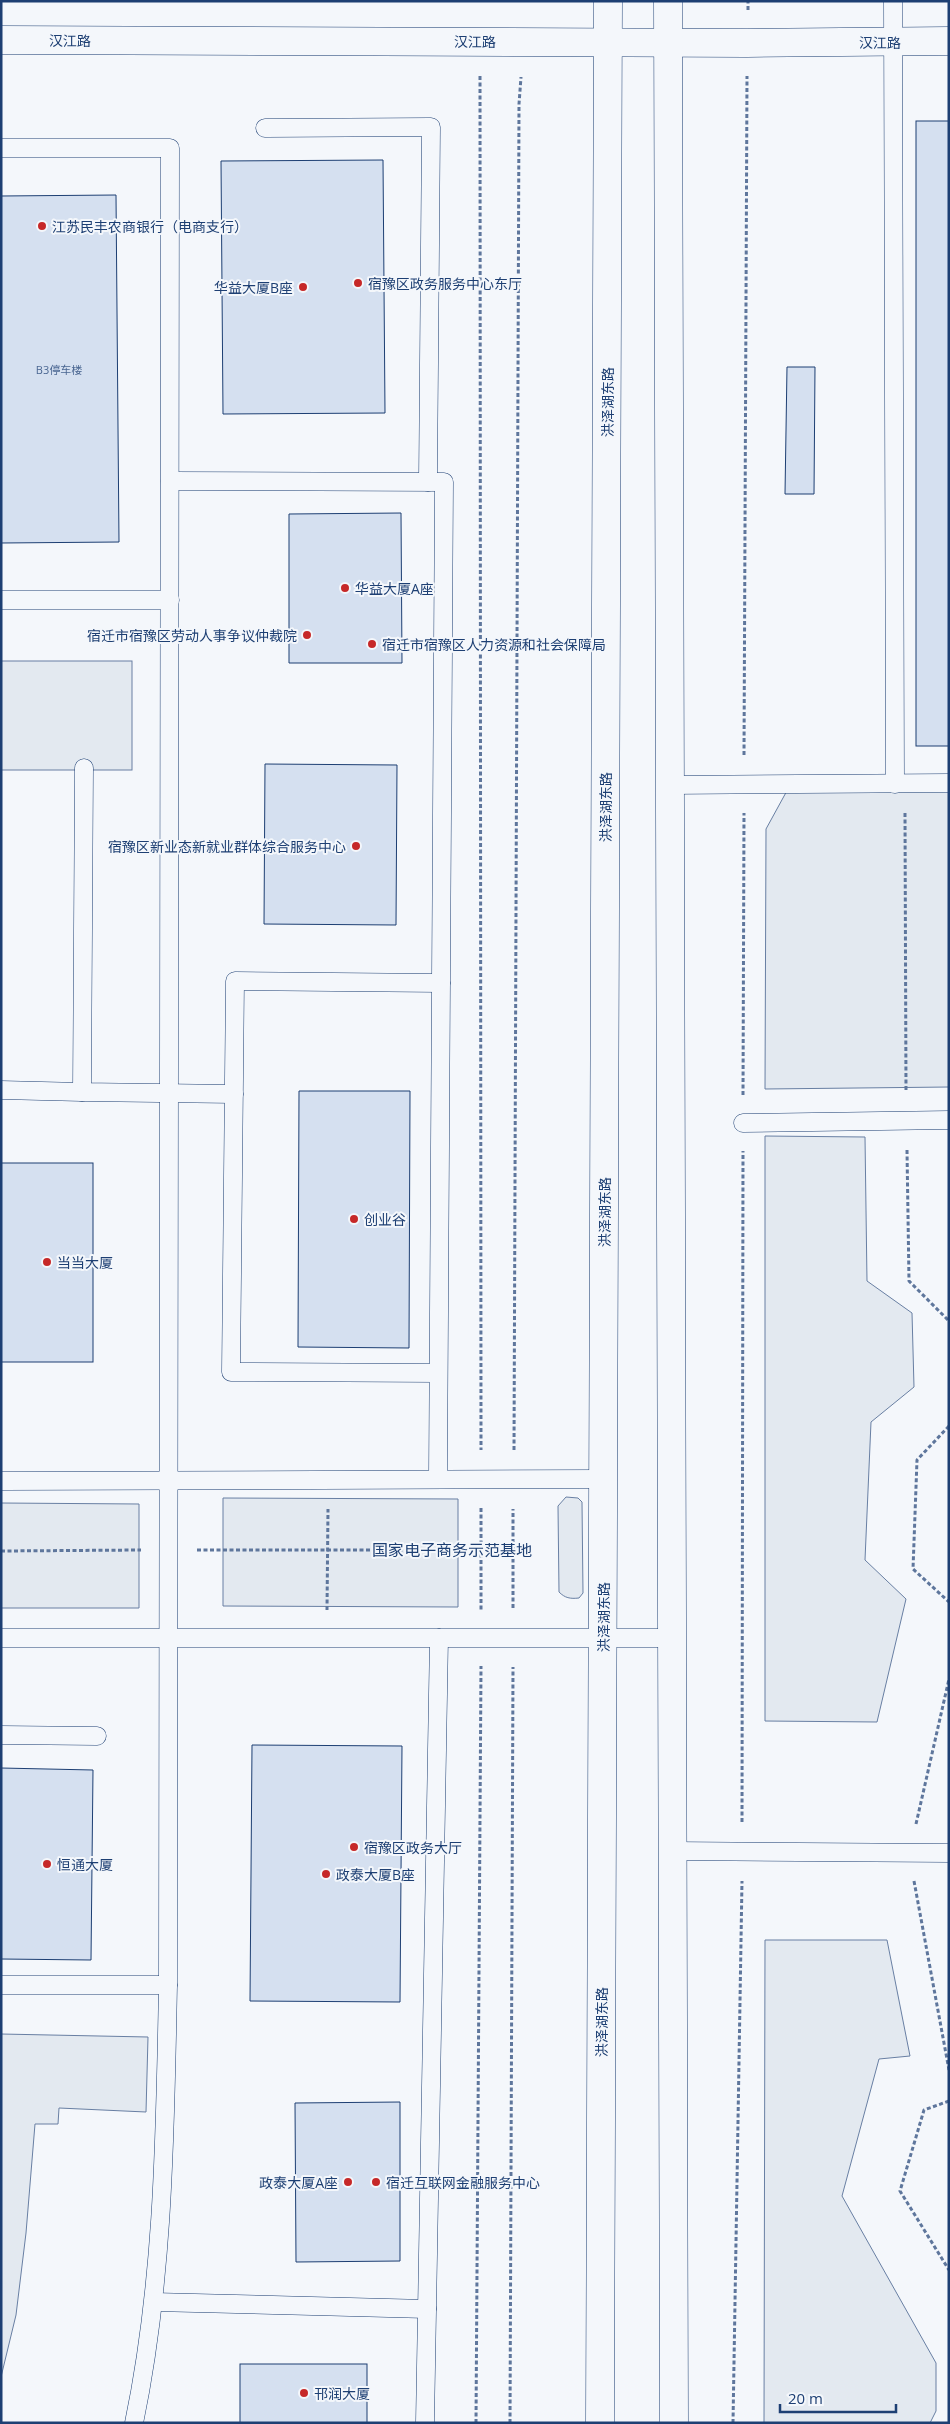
<svg xmlns="http://www.w3.org/2000/svg" width="950" height="2424" font-family="'Open Sans','Noto Sans SC',sans-serif">
  <style>
    .green { fill: #e3e9f0; stroke: #687fa3 }
    .building { fill: #d5e0f0; stroke: #1d3f73 }
    .lines { fill: none; stroke-linecap: round; stroke-linejoin: round }
    .service-casing { stroke: #1d3f73; stroke-width: 19 }
    .tertiary-casing { stroke: #1d3f73; stroke-width: 29 }
    .primary-casing { stroke: #1d3f73; stroke-width: 29 }
    .path { stroke: #5e769c; stroke-width: 3; stroke-dasharray: 4 2.5; stroke-linecap: butt }
    .service { stroke: #f4f7fb; stroke-width: 18 }
    .tertiary { stroke: #f4f7fb; stroke-width: 28 }
    .primary { stroke: #f4f7fb; stroke-width: 28 }
    .poi-dot { fill: #c62828; stroke: #f4f7fb; stroke-width: 2 }
    .labels { text-anchor: middle; dominant-baseline: central; stroke-width: 4; stroke-linejoin: round; paint-order: stroke }
    .number-label { font-size: 11px; fill: #4b6792 }
    .street-label { font-size: 14px; fill: #1d3f73; stroke: #f4f7fb }
    .poi-label { font-size: 14px; fill: #1d3f73; stroke: #f4f7fb; text-anchor: start }
    .quarter-label { font-size: 16px; fill: #1d3f73; stroke: #f4f7fb }
  </style>
  <rect width="100%" height="100%" fill="#f4f7fb"/>
  <g class="green">
    <rect x="1" y="661" width="131" height="109"/>
    <polygon points="789,787 949,787 949,1087 765,1089 766,829"/>
    <polygon points="765,1136 865,1137 867,1281 912,1313 914,1387 871,1422 865,1560 906,1599 877,1722 765,1721"/>
    <path d="M566,1497L578,1498L582,1502L583,1593L579,1598C570,1599 565,1598 559,1592L558,1506Z"/>
    <polygon points="223,1498 458,1499 458,1607 223,1606"/>
    <polygon points="1,1503 139,1504 139,1608 1,1608"/>
    <polygon points="765,1940 887,1940 910,2056 879,2059 842,2196 936,2363 936,2411 930,2423 764,2423"/>
    <polygon points="1,2034 148,2037 146,2112 59,2108 58,2124 35,2124 26,2233 16,2315 1,2377"/>
  </g>
  <g class="building">
    <rect x="916" y="121" width="33" height="625"/>
    <polygon points="383,160 385,413 223,414 221,161"/>
    <polygon points="116,195 119,542 1,543 1,196"/>
    <polygon points="787,367 815,367 814,494 785,494"/>
    <polygon points="401,513 402,663 289,663 289,514"/>
    <polygon points="265,764 397,765 396,925 264,924"/>
    <polygon points="299,1091 410,1091 409,1348 298,1347"/>
    <rect x="1" y="1163" width="92" height="199"/>
    <polygon points="252,1745 402,1746 400,2002 250,2001"/>
    <polygon points="1,1768 93,1770 91,1960 1,1959"/>
    <polygon points="400,2102 400,2261 296,2262 295,2103"/>
    <rect x="240" y="2364" width="127" height="59"/>
  </g>
  <g class="lines">
    <defs>
      <g id="service">
        <polyline points="893,1 895,784"/>
        <polyline points="265,128 431,127 428,482"/>
        <path d="M1,148H170L168,1985C165,2131 164,2279 134,2423"/>
        <polyline points="170,481 444,482 438,1479"/>
        <polyline points="1,600 170,600"/>
        <polyline points="84,768 82,1092 234,1094"/>
        <polyline points="668,785 949,783"/>
        <polyline points="1,1090 82,1092"/>
        <polyline points="743,1123 949,1120"/>
        <polyline points="438,1373 231,1372 235,981 441,983"/>
        <polyline points="1,1481 603,1479"/>
        <polyline points="1,1638 671,1638"/>
        <polyline points="1,1735 97,1736"/>
        <polyline points="672,1851 949,1853"/>
        <polyline points="1,1985 168,1985"/>
        <polyline points="154,2302 427,2309"/>
        <polyline points="425,2423 439,1638"/>
      </g>
      <polyline id="tertiary" points="1,40 747,43 949,41"/>
      <g id="primary">
        <polyline points="668,1 674,2423"/>
        <polyline points="600,2423 608,1"/>
      </g>
    </defs>
    <use href="#service" class="service-casing"/>
    <use href="#tertiary" class="tertiary-casing"/>
    <use href="#primary" class="primary-casing"/>
    <g class="path">
      <polyline points="748,10 748,1"/>
      <polyline points="480,76 481,1450"/>
      <polyline points="744,755 747,76"/>
      <polyline points="905,813 906,1092"/>
      <polyline points="743,1095 744,813"/>
      <polyline points="907,1150 909,1281 949,1321"/>
      <polyline points="949,1426 917,1460 913,1569 949,1602"/>
      <polyline points="514,1450 519,104 521,77"/>
      <polyline points="481,1508 481,1610"/>
      <polyline points="197,1550 425,1550"/>
      <polyline points="1,1551 141,1550"/>
      <polyline points="513,1608 513,1509"/>
      <polyline points="327,1610 328,1509"/>
      <polyline points="742,1822 743,1151"/>
      <polyline points="916,1824 949,1679"/>
      <polyline points="914,1881 949,2070"/>
      <polyline points="949,2101 924,2110 900,2191 949,2270"/>
      <polyline points="476,2423 481,1666"/>
      <polyline points="510,2423 513,1667"/>
      <polyline points="733,2423 742,1881"/>
    </g>
    <use href="#service" class="service"/>
    <use href="#tertiary" class="tertiary"/>
    <use href="#primary" class="primary"/>
  </g>
  <g class="poi-dot">
    <circle cx="42" cy="226" r="5"/>
    <circle cx="358" cy="283" r="5"/>
    <circle cx="303" cy="287" r="5"/>
    <circle cx="345" cy="588" r="5"/>
    <circle cx="307" cy="635" r="5"/>
    <circle cx="372" cy="644" r="5"/>
    <circle cx="356" cy="846" r="5"/>
    <circle cx="354" cy="1219" r="5"/>
    <circle cx="47" cy="1262" r="5"/>
    <circle cx="354" cy="1847" r="5"/>
    <circle cx="47" cy="1864" r="5"/>
    <circle cx="326" cy="1874" r="5"/>
    <circle cx="348" cy="2182" r="5"/>
    <circle cx="376" cy="2182" r="5"/>
    <circle cx="304" cy="2393" r="5"/>
  </g>
  <g class="labels">
    <g class="number-label">
      <text x="59" y="369">B3停车楼</text>
    </g>
    <g class="street-label">
      <text x="70" y="40">汉江路</text>
      <text x="475" y="41">汉江路</text>
      <text x="880" y="42">汉江路</text>
      <text transform="translate(607 402) rotate(-90)">洪泽湖东路</text>
      <text transform="translate(605 807) rotate(-90)">洪泽湖东路</text>
      <text transform="translate(604 1212) rotate(-90)">洪泽湖东路</text>
      <text transform="translate(603 1617) rotate(-90)">洪泽湖东路</text>
      <text transform="translate(601 2022) rotate(-90)">洪泽湖东路</text>
    </g>
    <g class="poi-label">
      <text x="52" y="226">江苏民丰农商银行（电商支行）</text>
      <text x="368" y="283">宿豫区政务服务中心东厅</text>
      <text x="293" y="287" text-anchor="end">华益大厦B座</text>
      <text x="355" y="588">华益大厦A座</text>
      <text x="297" y="635" text-anchor="end">宿迁市宿豫区劳动人事争议仲裁院</text>
      <text x="382" y="644">宿迁市宿豫区人力资源和社会保障局</text>
      <text x="346" y="846" text-anchor="end">宿豫区新业态新就业群体综合服务中心</text>
      <text x="364" y="1219">创业谷</text>
      <text x="57" y="1262">当当大厦</text>
      <text x="364" y="1847">宿豫区政务大厅</text>
      <text x="57" y="1864">恒通大厦</text>
      <text x="336" y="1874">政泰大厦B座</text>
      <text x="338" y="2182" text-anchor="end">政泰大厦A座</text>
      <text x="386" y="2182">宿迁互联网金融服务中心</text>
      <text x="314" y="2393">邗润大厦</text>
    </g>
    <g class="quarter-label">
      <text x="452" y="1550">国家电子商务示范基地</text>
    </g>
  </g>
  <rect width="950" height="2424" fill="none" stroke="#1d3f73" stroke-width="5"/>
  <path d="M780 2404v8h116v-8" fill="none" stroke="#1d3f73" stroke-width="2.5"/>
  <text x="788" y="2404" font-size="15" fill="#1d3f73" stroke="#f4f7fb" stroke-width="4" paint-order="stroke">20 m</text>
</svg>
